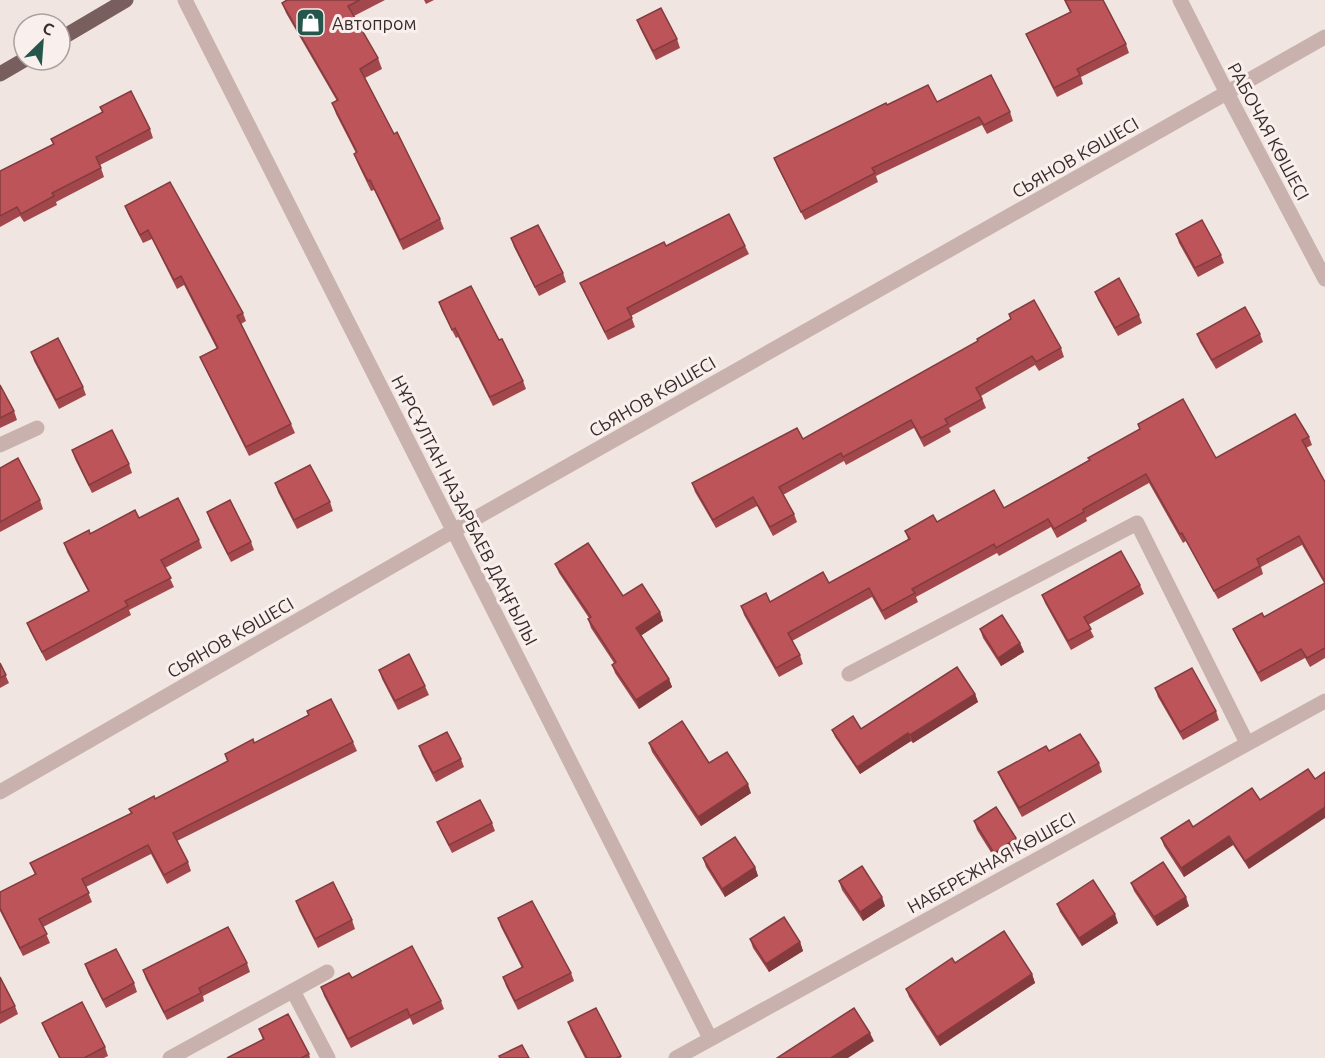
<svg xmlns="http://www.w3.org/2000/svg" width="1325" height="1058" font-family="Ubuntu,sans-serif">
  <style>
    .lines { fill: none; stroke-linecap: round; stroke-linejoin: round }
    .minor { stroke: #c9b2ad; stroke-width: 15 }
    .major { stroke: #785f5e; stroke-width: 15 }
    .wall { fill: #a2484d }
    .shaded-wall { fill: #843b3e }
    .building { fill: #bc5459; stroke: #843b3e; stroke-width: 1.5 }
    .labels { text-anchor: middle; dominant-baseline: central; stroke-width: 6; stroke-linejoin: round; paint-order: stroke }
    .poi-label { font-size: 18px; fill: #382b2b; stroke: #f9f0ed; text-anchor: start }
    .street-label { font-size: 18px; fill: #382b2b; stroke: #f9f0ed }
  </style>
  <rect width="100%" height="100%" fill="#f1e5e1"/>
  <g class="lines">
    <g class="minor">
      <polyline points="185,0 710,1038"/>
      <polyline points="1180,0 1227,93 1325,279"/>
      <polyline points="0,445 37,428"/>
      <polyline points="849,674 1137,523 1247,743"/>
      <polyline points="0,792 453,531 1325,37"/>
      <polyline points="293,991 328,1058"/>
      <polyline points="170,1058 327,972"/>
      <polyline points="676,1058 1325,701"/>
    </g>
    <g class="major">
      <polyline points="60,39 126,0"/>
      <polyline points="0,74 24,60"/>
    </g>
  </g>
  <g class="wall">
    <polygon points="287,0 385,0 354,16 378,58 382,69 365,78 394,134 440,219 444,229 403,250 374,190 371,191 358,164 354,154 356,153 336,114 332,103 337,101 286,13 282,3"/>
    <polygon points="424,0 434,0 426,4"/>
    <polygon points="1064,0 1103,0 1126,44 1129,53 1081,77 1083,84 1057,97 1030,43 1026,34 1070,12"/>
    <polygon points="637,20 677,39 680,48 656,60 640,28"/>
    <polygon points="937,102 1010,112 1013,121 987,134 982,125 876,176 878,182 805,220 777,166 774,158 887,105"/>
    <polygon points="100,107 150,129 153,138 100,165 104,177 56,202 57,205 24,222 20,216 0,227 0,171 53,144 51,139 102,112"/>
    <polygon points="125,206 243,313 246,321 241,324 291,424 295,433 249,456 204,366 200,357 217,349 184,285 177,289 152,239 143,243 128,214"/>
    <polygon points="1176,234 1221,255 1224,263 1198,277 1179,243"/>
    <polygon points="511,238 563,273 566,282 539,296 514,247"/>
    <polygon points="666,246 745,246 749,254 631,316 635,327 608,340 584,292 580,283"/>
    <polygon points="1095,292 1139,315 1142,323 1118,336 1098,300"/>
    <polygon points="439,302 499,340 523,381 526,389 493,406 458,337 456,338 442,311"/>
    <polygon points="1009,314 1061,348 1064,357 1039,371 1035,365 981,396 986,408 949,428 951,432 924,447 914,428 846,465 844,461 783,495 794,514 797,522 773,536 757,506 716,528 695,492 692,483 803,439 978,342 977,339 1011,320"/>
    <polygon points="1197,334 1260,334 1263,342 1216,369 1200,342"/>
    <polygon points="31,352 83,387 86,395 59,409 34,361"/>
    <polygon points="0,385 14,411 17,420 0,428"/>
    <polygon points="1138,424 1216,458 1309,437 1312,445 1306,448 1325,482 1325,658 1310,667 1305,658 1261,682 1237,638 1233,629 1264,617 1324,583 1302,545 1261,567 1263,574 1218,599 1186,541 1183,543 1149,483 1086,518 1087,521 1057,538 1051,527 999,556 997,553 916,597 918,602 885,620 872,597 792,641 800,655 803,664 779,677 744,615 741,606 770,602 829,583 908,539 905,531 937,522 1004,508 1089,460 1140,429"/>
    <polygon points="72,450 129,464 132,473 92,493 75,459"/>
    <polygon points="0,468 40,500 43,509 0,532"/>
    <polygon points="275,483 330,502 333,511 297,529 278,492"/>
    <polygon points="207,512 251,542 254,550 231,562 210,521"/>
    <polygon points="139,518 199,540 202,548 165,568 174,587 129,610 131,615 46,661 30,631 27,623 88,591 67,552 64,543"/>
    <polygon points="555,564 623,596 660,612 663,621 640,636 669,679 672,687 639,709 615,673 612,665 614,663 591,628 588,619 589,618 559,573"/>
    <polygon points="1140,585 1144,594 1088,625 1094,637 1071,650 1045,603 1042,595"/>
    <polygon points="980,629 1020,643 1024,652 1001,666 983,638"/>
    <polygon points="0,663 9,683 0,688"/>
    <polygon points="379,670 425,686 429,695 398,710 382,679"/>
    <polygon points="1155,688 1216,711 1219,720 1183,740 1158,697"/>
    <polygon points="975,694 978,702 913,743 911,741 860,774 835,737 832,730 861,729"/>
    <polygon points="307,711 353,742 357,751 177,841 188,862 191,871 167,884 151,854 86,887 92,902 43,927 50,943 23,956 0,911 0,892 35,875 30,863 131,813 129,809 155,799 227,761 225,754 254,743 308,715"/>
    <polygon points="649,743 709,763 751,793 701,826 652,752"/>
    <polygon points="419,746 461,759 464,767 436,782 422,755"/>
    <polygon points="1049,751 1099,763 1102,772 1022,817 1002,781 998,772"/>
    <polygon points="1252,788 1249,869 1233,845 1184,877 1164,846 1161,838 1193,827"/>
    <polygon points="974,821 1020,847 997,862 977,830"/>
    <polygon points="437,822 492,823 495,831 452,853 441,831"/>
    <polygon points="703,858 755,867 758,876 725,897 706,867"/>
    <polygon points="839,881 885,906 863,921 842,890"/>
    <polygon points="1131,883 1189,906 1157,926 1134,891"/>
    <polygon points="296,901 352,920 355,929 318,948 299,910"/>
    <polygon points="1057,904 1118,923 1082,946 1060,912"/>
    <polygon points="498,918 571,973 574,981 518,1010 506,986 503,977 522,968 501,927"/>
    <polygon points="750,939 800,942 803,951 769,972 753,948"/>
    <polygon points="247,963 250,972 203,996 204,1001 167,1020 146,979 143,970"/>
    <polygon points="955,963 1032,974 1035,983 940,1046 909,997 906,989"/>
    <polygon points="85,964 134,983 137,992 106,1008 88,973"/>
    <polygon points="0,977 15,1006 18,1014 0,1024"/>
    <polygon points="352,978 441,1001 444,1009 413,1025 410,1018 351,1048 324,996 321,987"/>
    <polygon points="568,1022 621,1056 621,1058 585,1058 571,1031"/>
    <polygon points="42,1023 105,1047 108,1056 104,1058 59,1058 45,1031"/>
    <polygon points="259,1029 309,1054 310,1058 227,1058 263,1040"/>
  </g>
  <g class="shaded-wall">
    <polygon points="660,612 663,621 639,637 636,628"/>
    <polygon points="1020,643 1024,652 1001,666 998,658"/>
    <polygon points="669,679 672,687 639,709 636,700"/>
    <polygon points="975,694 978,702 913,743 910,735"/>
    <polygon points="908,733 911,741 860,774 857,767"/>
    <polygon points="748,784 751,793 701,826 698,817"/>
    <polygon points="1325,807 1325,818 1249,869 1245,861"/>
    <polygon points="1229,836 1233,845 1184,877 1181,868"/>
    <polygon points="1016,838 1020,847 997,862 994,853"/>
    <polygon points="755,867 758,876 725,897 722,889"/>
    <polygon points="882,897 885,906 863,921 860,912"/>
    <polygon points="1186,897 1189,906 1157,926 1154,917"/>
    <polygon points="1115,914 1118,923 1082,946 1079,938"/>
    <polygon points="800,942 803,951 769,972 766,964"/>
    <polygon points="1032,974 1035,983 940,1046 937,1037"/>
    <polygon points="870,1033 874,1041 848,1058 831,1058"/>
  </g>
  <g class="building">
    <polygon points="287,0 360,0 348,6 378,58 360,69 394,134 397,132 440,219 400,240 370,180 368,181 354,154 357,152 332,103 338,100 282,3"/>
    <polygon points="1065,0 1103,0 1126,44 1077,69 1080,75 1054,88 1026,34 1071,12"/>
    <polygon points="661,8 677,39 653,51 637,20"/>
    <polygon points="991,75 1010,112 984,125 979,117 872,168 875,173 801,212 774,158 886,103 887,105 928,85 937,102"/>
    <polygon points="131,91 150,129 96,157 101,168 52,193 54,196 21,214 17,207 0,216 0,171 54,144 51,139 103,112 100,107"/>
    <polygon points="170,182 243,313 237,316 291,424 246,447 200,357 218,348 181,276 174,280 148,230 140,235 125,206"/>
    <polygon points="729,214 745,246 627,308 632,318 605,332 580,283 664,242 666,246"/>
    <polygon points="1202,220 1221,255 1195,268 1176,234"/>
    <polygon points="538,225 563,273 535,287 511,238"/>
    <polygon points="1119,278 1139,315 1115,328 1095,292"/>
    <polygon points="471,286 499,340 502,339 523,381 490,397 455,328 452,330 439,302"/>
    <polygon points="1034,300 1061,348 1036,362 1032,356 976,388 982,399 945,419 948,424 921,438 911,420 843,457 841,453 779,487 794,514 770,527 753,497 713,520 692,483 797,428 803,439 978,341 977,339 1011,319 1009,314"/>
    <polygon points="1245,307 1260,334 1212,360 1197,334"/>
    <polygon points="58,338 83,387 56,400 31,352"/>
    <polygon points="0,385 14,411 0,418"/>
    <polygon points="1183,399 1216,458 1295,414 1309,437 1302,440 1325,482 1325,582 1299,536 1257,559 1260,566 1214,591 1182,533 1180,534 1146,474 1083,509 1084,512 1054,529 1048,519 996,548 994,544 912,589 915,593 882,611 869,588 788,633 800,655 776,668 741,606 766,593 770,602 823,572 829,583 910,539 905,531 933,515 937,522 994,490 1004,508 1090,460 1088,458 1140,429 1138,424"/>
    <polygon points="112,430 129,464 89,485 72,450"/>
    <polygon points="18,458 40,500 0,522 0,468"/>
    <polygon points="310,465 330,502 294,520 275,483"/>
    <polygon points="178,498 199,540 161,560 171,578 125,601 128,606 42,652 27,623 89,591 64,543 89,530 90,534 135,510 139,518"/>
    <polygon points="230,500 251,542 228,554 207,512"/>
    <polygon points="588,543 623,596 642,584 660,612 636,628 669,679 636,700 612,665 616,662 588,619 591,617 555,564"/>
    <polygon points="1121,551 1140,585 1084,617 1091,629 1068,641 1042,595"/>
    <polygon points="1325,583 1325,648 1307,658 1301,649 1258,673 1233,629 1262,613 1264,617"/>
    <polygon points="1002,615 1020,643 998,658 980,629"/>
    <polygon points="409,654 425,686 395,701 379,670"/>
    <polygon points="0,663 6,675 0,678"/>
    <polygon points="957,667 975,694 910,735 908,733 857,767 832,730 853,716 861,729"/>
    <polygon points="1192,668 1216,711 1180,732 1155,688"/>
    <polygon points="331,699 353,742 173,833 188,862 164,875 148,845 82,879 89,893 39,919 47,934 20,948 0,908 0,892 36,874 30,863 132,813 129,809 154,796 155,799 228,761 225,754 253,739 254,743 309,715 307,711"/>
    <polygon points="682,721 709,763 727,752 748,784 698,817 649,743"/>
    <polygon points="447,732 461,759 433,773 419,746"/>
    <polygon points="1080,734 1099,763 1019,808 998,772 1046,746 1049,751"/>
    <polygon points="1308,769 1315,779 1325,772 1325,807 1245,861 1229,836 1181,868 1161,838 1189,820 1193,827 1252,788 1260,800"/>
    <polygon points="480,800 492,823 449,845 437,822"/>
    <polygon points="996,807 1016,838 994,853 974,821"/>
    <polygon points="735,837 755,867 722,889 703,858"/>
    <polygon points="1163,862 1186,897 1154,917 1131,883"/>
    <polygon points="862,866 882,897 860,912 839,881"/>
    <polygon points="1093,880 1115,914 1079,938 1057,904"/>
    <polygon points="333,882 352,920 315,939 296,901"/>
    <polygon points="532,901 571,973 515,1001 503,977 523,967 498,918"/>
    <polygon points="784,917 800,942 766,964 750,939"/>
    <polygon points="228,927 247,963 199,988 201,993 164,1012 143,970"/>
    <polygon points="1004,931 1032,974 937,1037 906,989 952,958 955,963"/>
    <polygon points="412,946 441,1001 410,1016 407,1009 348,1039 321,987 349,973 352,978"/>
    <polygon points="116,949 134,983 103,1000 85,964"/>
    <polygon points="0,977 15,1006 0,1013"/>
    <polygon points="82,1002 105,1047 84,1058 60,1058 42,1023"/>
    <polygon points="596,1008 621,1056 616,1058 587,1058 568,1022"/>
    <polygon points="854,1008 870,1033 831,1058 777,1058"/>
    <polygon points="288,1014 309,1054 301,1058 227,1058 264,1039 259,1029"/>
    <polygon points="522,1045 529,1058 500,1058 499,1056"/>
  </g>
  <defs>
    <symbol id="shop-square" viewBox="-11 -11 22 22"><rect x="-9" y="-9" width="18" height="18" rx="4" fill="#24564b" stroke="#f9f0ed"/><path d="M-5-2.5h2.3a2.7 3.5 0 0 1 5.4 0H5L5.5 6h-11ZM-1.5-2.5h3a1.5 2.3 0 0 0-3 0Z" fill="#fff"/></symbol>
  </defs>
  <g fill-rule="evenodd">
    <use href="#shop-square" x="294" y="6" width="33" height="33"/>
  </g>
  <g class="labels">
    <g class="poi-label">
      <text x="332" y="23">Автопром</text>
    </g>
    <g class="street-label">
      <text transform="translate(1269 131) rotate(62)">РАБОЧАЯ КӨШЕСІ</text>
      <text transform="translate(1075 157) rotate(-30)">СЬЯНОВ КӨШЕСІ</text>
      <text transform="translate(652 396) rotate(-30)">СЬЯНОВ КӨШЕСІ</text>
      <text transform="translate(465 510) rotate(63)">НҰРСҰЛТАН НАЗАРБАЕВ ДАҢҒЫЛЫ</text>
      <text transform="translate(230 637) rotate(-30)">СЬЯНОВ КӨШЕСІ</text>
      <text transform="translate(991 862) rotate(-29)">НАБЕРЕЖНАЯ КӨШЕСІ</text>
    </g>
  </g>
  <g transform="translate(42 42) rotate(25)"><circle r="28" fill="#f9f0ed" stroke="#aca19f" stroke-width="1.5"/>
  <path d="M0-4.5L10 22L0 15L-10 22Z" fill="#24564b"/>
  <text y="-9" font-size="16" font-weight="bold" text-anchor="middle" fill="#382b2b">С</text>
  </g>
</svg>
